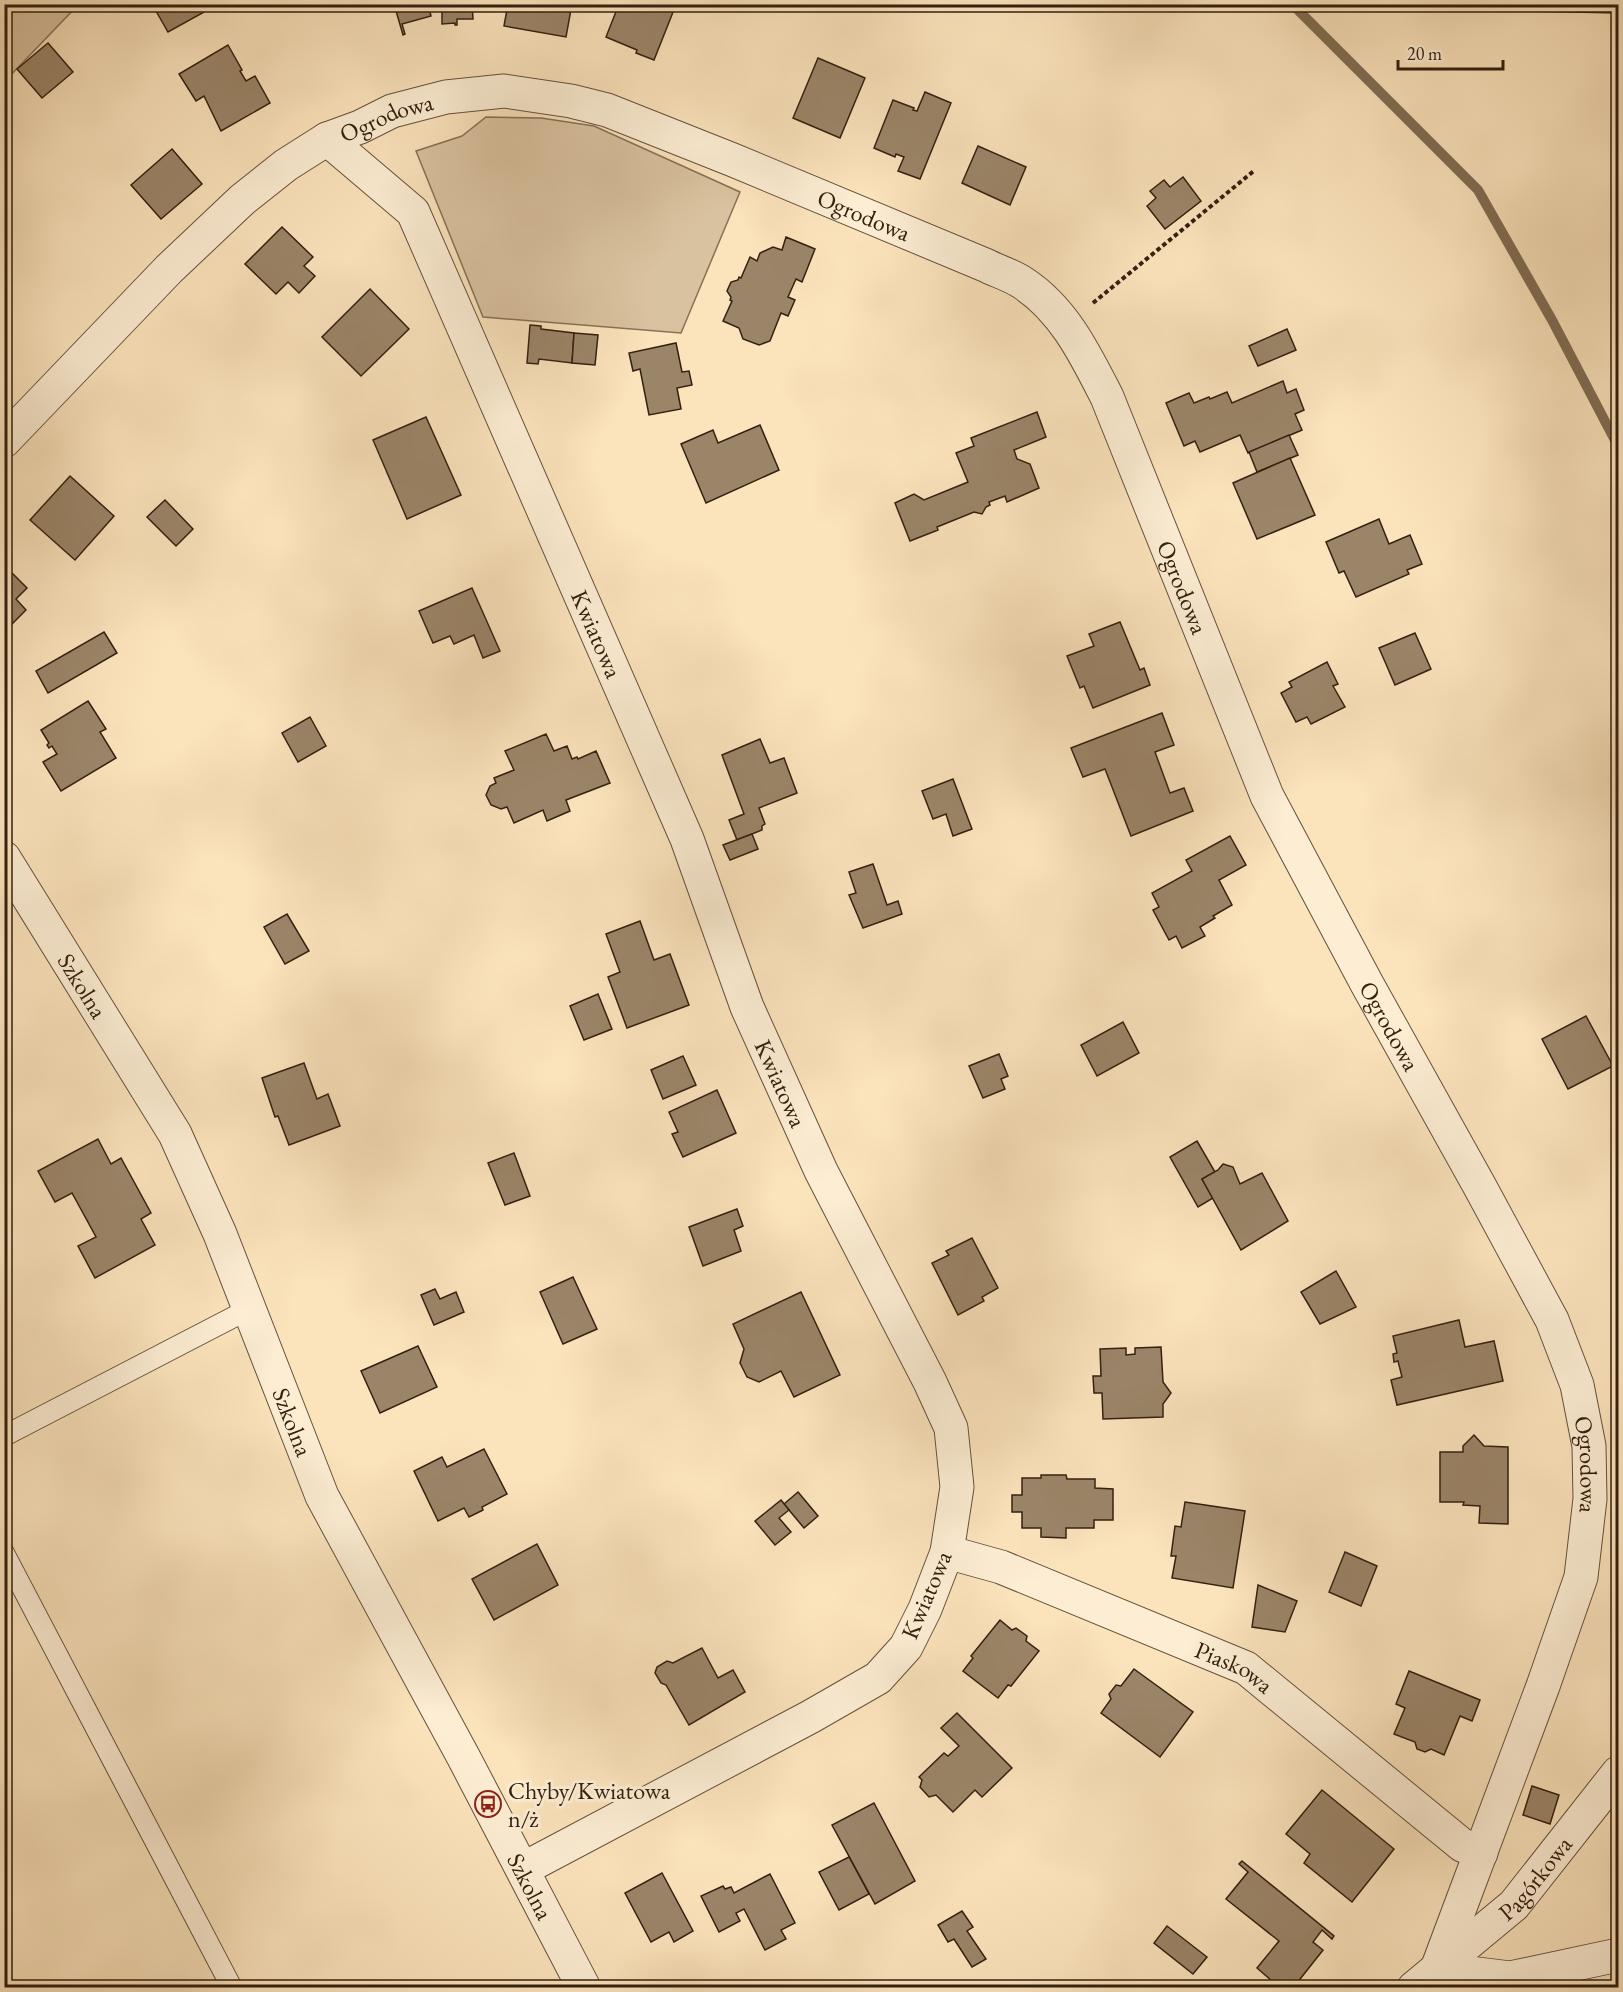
<svg xmlns="http://www.w3.org/2000/svg" width="1623" height="1992" font-family="'EB Garamond',serif">
  <style>
    .green { fill: #d9c29f; stroke: #867158; stroke-width: 1.5 }
    .lines { fill: none; stroke-linecap: round; stroke-linejoin: round }
    .stream { stroke: #826d54; stroke-width: 10 }
    .building { fill: #9b8569; stroke: #332010; stroke-width: 1.5 }
    .service-casing { stroke: #65513b; stroke-width: 22 }
    .minor-casing { stroke: #65513b; stroke-width: 35 }
    .path { stroke: #332010; stroke-width: 4; stroke-dasharray: 4.5 3; stroke-linecap: butt }
    .service { stroke: #fcedd3; stroke-width: 20 }
    .minor { stroke: #fcedd3; stroke-width: 33 }
    .labels { text-anchor: middle; dominant-baseline: central; stroke-width: 6; stroke-linejoin: round; paint-order: stroke }
    .street-label { font-size: 24px; fill: #332010; stroke: #fcedd3 }
    .poi-label { font-size: 24px; fill: #332010; stroke: #fcedd3; text-anchor: start }
  </style>
  <rect width="100%" height="100%" fill="#fbe3bc"/>
  <filter id="stains"><feTurbulence type="fractalNoise" baseFrequency=".00333" numOctaves="4"/><feColorMatrix values="0 0 0 0 .2 0 0 0 0 .09 0 0 0 0 .02 0 0 0 .5 -.17"/></filter>
  <radialGradient id="worn" r=".72"><stop offset=".6" stop-color="#630" stop-opacity="0"/><stop offset="1" stop-color="#630" stop-opacity=".3"/></radialGradient>
  <g class="green">
    <polygon points="5,4 78,5 5,81 4,5"/>
    <polygon points="486,117 541,118 594,126 740,192 681,333 483,317 416,151 462,136"/>
  </g>
  <g class="lines">
    <polyline class="stream" points="1292,4 1478,190 1552,320 1618,446"/>
  </g>
  <g class="building">
    <polygon points="152,4 228,4 216,11 213,7 168,32"/>
    <polygon points="394,4 428,4 431,16 402,24 405,34 403,35"/>
    <polygon points="442,4 472,4 473,19 457,19 457,25 455,25 455,23 442,24"/>
    <polygon points="508,4 572,4 566,37 504,26"/>
    <polygon points="619,4 670,4 675,7 654,60 636,53 637,50 606,37"/>
    <polygon points="1481,4 1618,4 1618,13 1481,10"/>
    <polygon points="48,43 73,72 42,98 17,69"/>
    <polygon points="228,45 242,70 240,71 246,81 255,76 270,103 221,131 204,96 196,101 179,74"/>
    <polygon points="818,58 865,78 840,138 793,118"/>
    <polygon points="925,92 951,103 920,179 898,171 904,157 896,154 895,157 874,148 893,100 914,108 913,110 917,111"/>
    <polygon points="978,146 1026,167 1010,205 962,183"/>
    <polygon points="172,149 202,184 161,219 131,185"/>
    <polygon points="1183,177 1201,201 1165,229 1147,206 1156,198 1150,191 1164,180 1170,187"/>
    <polygon points="282,227 313,257 304,266 315,276 299,293 288,282 276,294 245,264"/>
    <polygon points="786,237 815,249 802,282 796,279 788,297 795,300 788,316 781,313 770,341 759,345 743,339 739,328 723,321 732,301 730,300 731,297 727,291 731,282 738,280 739,277 741,278 750,257 757,261 760,253 773,247 782,250"/>
    <polygon points="370,289 409,329 361,376 322,337"/>
    <polygon points="530,325 541,326 541,329 574,333 572,363 539,359 538,364 527,363"/>
    <polygon points="1287,329 1296,350 1258,366 1249,346"/>
    <polygon points="574,333 598,335 595,365 572,363"/>
    <polygon points="676,343 682,372 689,371 692,385 677,388 681,409 649,415 640,369 633,371 629,353"/>
    <polygon points="1283,381 1287,393 1296,389 1304,410 1295,414 1302,430 1248,453 1240,435 1200,452 1195,441 1184,446 1166,403 1189,393 1194,403 1209,397 1210,399 1227,392 1232,403"/>
    <polygon points="1037,412 1046,437 1014,450 1017,459 1030,464 1039,488 1007,502 1005,496 989,502 990,505 986,507 982,514 974,512 937,527 938,530 910,541 895,503 914,494 924,500 968,482 956,453 974,446 971,438"/>
    <polygon points="426,417 461,495 407,519 373,440"/>
    <polygon points="760,425 779,470 706,503 681,444 713,430 718,443"/>
    <polygon points="1289,435 1298,455 1257,472 1249,452"/>
    <polygon points="1290,458 1315,515 1257,539 1233,483"/>
    <polygon points="70,476 114,516 75,560 30,520"/>
    <polygon points="165,500 193,529 176,546 147,517"/>
    <polygon points="1379,519 1389,544 1410,535 1422,564 1407,570 1409,574 1356,597 1344,571 1339,573 1326,542"/>
    <polygon points="4,565 27,588 16,599 26,610 4,632"/>
    <polygon points="472,588 500,651 483,658 474,635 454,644 450,636 433,643 419,611"/>
    <polygon points="1120,622 1140,670 1144,668 1150,685 1093,708 1084,686 1080,688 1067,656 1094,646 1089,634"/>
    <polygon points="104,632 117,653 48,693 36,671"/>
    <polygon points="1415,633 1431,669 1395,685 1379,648"/>
    <polygon points="1327,662 1338,684 1333,686 1345,707 1311,724 1307,717 1296,722 1281,693 1292,687 1289,682"/>
    <polygon points="88,701 106,729 100,732 116,758 61,791 43,762 57,754 52,746 49,748 47,745 49,743 41,730"/>
    <polygon points="1162,713 1174,745 1155,752 1170,793 1184,788 1193,811 1131,836 1105,769 1083,777 1071,748"/>
    <polygon points="310,717 326,746 298,762 282,733"/>
    <polygon points="546,734 554,751 567,746 572,759 577,757 578,759 596,751 610,783 566,800 570,811 547,821 543,810 514,823 507,807 501,809 491,805 486,795 490,786 496,783 494,778 514,770 505,751"/>
    <polygon points="760,739 770,763 784,758 797,793 759,808 765,824 762,826 762,830 737,840 729,820 744,814 722,755"/>
    <polygon points="953,779 972,829 953,836 946,814 933,819 922,791"/>
    <polygon points="752,834 758,849 730,860 723,845"/>
    <polygon points="1230,836 1246,865 1219,880 1232,905 1213,916 1215,918 1200,927 1205,936 1182,948 1176,936 1169,940 1153,910 1159,907 1152,893 1192,871 1186,860"/>
    <polygon points="873,864 887,905 898,901 902,914 863,928 849,895 856,893 849,872"/>
    <polygon points="287,914 309,951 285,964 264,927"/>
    <polygon points="640,921 654,960 670,954 689,1005 627,1028 608,977 620,972 606,934"/>
    <polygon points="598,994 612,1029 584,1040 570,1006"/>
    <polygon points="1586,1016 1613,1066 1568,1089 1542,1039"/>
    <polygon points="1123,1022 1139,1053 1097,1076 1081,1045"/>
    <polygon points="999,1054 1008,1076 1001,1079 1005,1089 983,1098 969,1066"/>
    <polygon points="683,1056 696,1085 663,1099 651,1070"/>
    <polygon points="304,1063 317,1099 328,1094 340,1126 289,1145 278,1116 275,1117 262,1078"/>
    <polygon points="717,1090 736,1133 683,1157 672,1134 678,1132 669,1112"/>
    <polygon points="98,1139 111,1164 121,1158 151,1213 141,1219 155,1245 95,1278 78,1246 96,1237 72,1193 55,1202 38,1171"/>
    <polygon points="1197,1141 1215,1172 1202,1179 1213,1198 1198,1207 1170,1157"/>
    <polygon points="514,1153 530,1196 505,1205 488,1163"/>
    <polygon points="1223,1164 1233,1167 1240,1184 1262,1173 1288,1221 1241,1250 1202,1179 1218,1170"/>
    <polygon points="737,1209 743,1226 734,1230 741,1251 703,1266 689,1227"/>
    <polygon points="972,1238 998,1288 982,1297 984,1301 958,1315 932,1263 949,1255 946,1251"/>
    <polygon points="1336,1271 1356,1307 1320,1324 1301,1292"/>
    <polygon points="573,1277 597,1329 563,1344 540,1292"/>
    <polygon points="435,1289 440,1299 456,1292 464,1312 434,1325 421,1295"/>
    <polygon points="801,1292 840,1375 794,1397 781,1371 759,1382 747,1377 740,1363 744,1349 733,1324"/>
    <polygon points="1459,1320 1465,1347 1494,1341 1503,1381 1397,1405 1391,1380 1402,1377 1398,1361 1394,1362 1393,1354 1397,1353 1393,1336"/>
    <polygon points="418,1346 437,1387 380,1413 361,1371"/>
    <polygon points="1161,1347 1163,1382 1171,1393 1163,1404 1163,1417 1103,1419 1102,1393 1094,1393 1093,1376 1101,1376 1100,1349 1126,1348 1126,1355 1135,1354 1135,1348"/>
    <polygon points="1474,1435 1484,1446 1508,1447 1508,1524 1479,1523 1480,1506 1463,1505 1464,1502 1440,1502 1440,1452 1463,1452 1463,1446"/>
    <polygon points="484,1449 507,1494 482,1507 483,1510 469,1517 464,1508 438,1521 414,1471 442,1457 447,1467"/>
    <polygon points="1041,1475 1066,1475 1067,1479 1095,1479 1095,1488 1113,1489 1113,1520 1094,1520 1094,1528 1066,1528 1066,1538 1041,1537 1041,1528 1022,1528 1022,1512 1012,1512 1012,1495 1022,1495 1022,1478 1041,1478"/>
    <polygon points="798,1492 818,1516 804,1528 784,1504"/>
    <polygon points="781,1500 789,1510 779,1518 791,1532 775,1545 755,1521"/>
    <polygon points="1185,1502 1245,1511 1233,1588 1172,1578 1176,1556 1171,1556 1175,1526 1181,1527"/>
    <polygon points="537,1544 558,1585 494,1620 472,1579"/>
    <polygon points="1345,1552 1377,1566 1361,1606 1329,1592"/>
    <polygon points="1258,1585 1297,1601 1285,1632 1252,1627"/>
    <polygon points="1000,1620 1012,1630 1016,1628 1027,1636 1026,1641 1039,1651 1011,1686 1008,1685 998,1698 963,1671 973,1658 971,1656"/>
    <polygon points="702,1648 718,1678 733,1670 745,1692 689,1725 666,1685 661,1683 655,1673 657,1667 667,1661 673,1663"/>
    <polygon points="1618,1657 1618,1681 1613,1680"/>
    <polygon points="1134,1669 1193,1712 1160,1757 1101,1713 1111,1699 1109,1694 1116,1685 1121,1686"/>
    <polygon points="1409,1671 1480,1700 1472,1721 1460,1716 1444,1755 1431,1749 1425,1752 1417,1749 1415,1742 1394,1734 1405,1708 1396,1704"/>
    <polygon points="957,1713 1012,1768 982,1797 975,1790 953,1812 936,1795 929,1797 920,1787 922,1780 919,1777 944,1753 948,1756 959,1746 941,1728"/>
    <polygon points="1532,1786 1559,1795 1550,1824 1523,1815"/>
    <polygon points="1322,1790 1394,1849 1352,1902 1304,1863 1310,1854 1286,1834"/>
    <polygon points="874,1803 915,1881 875,1904 832,1825"/>
    <polygon points="849,1857 869,1894 839,1910 819,1872"/>
    <polygon points="1242,1861 1334,1936 1332,1939 1322,1930 1313,1942 1323,1950 1293,1988 1280,1988 1257,1968 1279,1941 1226,1899 1248,1872 1239,1864"/>
    <polygon points="662,1873 693,1931 674,1942 669,1932 651,1942 625,1893"/>
    <polygon points="770,1874 795,1923 781,1930 786,1939 765,1950 744,1909 736,1913 740,1921 719,1932 701,1896 723,1886 725,1889 731,1887 734,1893"/>
    <polygon points="962,1911 973,1927 967,1931 986,1959 972,1967 954,1939 948,1942 938,1925"/>
    <polygon points="1167,1926 1207,1957 1193,1974 1154,1943"/>
  </g>
  <g class="lines">
    <defs>
      <g id="service">
        <polyline points="4,1436 249,1309"/>
        <polyline points="4,1553 232,1988"/>
      </g>
      <g id="minor">
        <path id="s1" d="M327,139L413,212L687,839L747,1007L821,1171L930,1382L951,1428L957,1487L947,1552L925,1609L906,1647L878,1678L810,1717L523,1869"/>
        <path id="s2" d="M4,441L169,269L242,200L286,165L327,139L360,127L392,111L446,97L504,91L571,101L607,110L733,160L985,265C997,271 1011,275 1023,283C1064,310 1085,354 1107,397L1267,796L1367,984L1479,1185L1552,1320L1577,1385L1589,1446L1590,1499L1581,1577L1543,1686L1437,1969"/>
        <path id="s3" d="M4,858L175,1134L220,1234L322,1496L464,1758L584,1988"/>
        <path id="s4" d="M947,1552L1001,1567L1246,1668L1462,1845L1481,1853"/>
        <polyline points="1437,1969 1510,1978 1618,1955"/>
        <path id="s5" d="M1414,1988L1514,1905L1618,1773"/>
      </g>
    </defs>
    <use href="#service" class="service-casing"/>
    <use href="#minor" class="minor-casing"/>
    <polyline class="path" points="1093,303 1255,170"/>
    <use href="#service" class="service"/>
    <use href="#minor" class="minor"/>
  </g>
  <defs>
    <symbol id="bus-ring" viewBox="-11 -11 22 22"><circle r="9.5" fill="#fcedd3" stroke="#8f2418" stroke-width="1.5"/><path d="M-5-6H5V4H4V6H2V4H-2V6H-4V4H-5ZM-3.5-4V0h7V-4ZM-3.5 1.2v1.5H-2V1.2ZM2 1.2v1.5H3.5V1.2Z" fill="#8f2418"/></symbol>
  </defs>
  <g fill-rule="evenodd">
    <use href="#bus-ring" x="473" y="1789" width="30" height="30"/>
  </g>
  <g class="labels">
    <g class="street-label">
      <text stroke="none"><textPath href="#s2" startOffset="507">Ogrodowa</textPath></text>
      <text stroke="none"><textPath href="#s2" startOffset="1011">Ogrodowa</textPath></text>
      <text stroke="none"><textPath href="#s2" startOffset="1532">Ogrodowa</textPath></text>
      <text stroke="none"><textPath href="#s1" startOffset="573">Kwiatowa</textPath></text>
      <text stroke="none"><textPath href="#s3" startOffset="150">Szkolna</textPath></text>
      <text stroke="none"><textPath href="#s2" startOffset="2018">Ogrodowa</textPath></text>
      <text stroke="none"><textPath href="#s1" startOffset="1059">Kwiatowa</textPath></text>
      <text stroke="none"><textPath href="#s3" startOffset="636">Szkolna</textPath></text>
      <text stroke="none"><textPath href="#s2" startOffset="2504">Ogrodowa</textPath></text>
      <text transform="translate(926 1595) rotate(-67)">Kwiatowa</text>
      <text stroke="none"><textPath href="#s4" startOffset="310">Piaskowa</textPath></text>
      <text stroke="none"><textPath href="#s5" startOffset="164">Pagórkowa</textPath></text>
      <text stroke="none"><textPath href="#s3" startOffset="1158">Szkolna</textPath></text>
    </g>
    <g class="poi-label">
      <text x="508" y="1790">Chyby/Kwiatowa<tspan x="508" dy="28">n/ż</tspan></text>
    </g>
  </g>
  <rect width="1623" height="1992" fill="none" stroke="#fbe3bc" stroke-width="24"/>
  <rect x="6" y="6" width="1611" height="1980" fill="none" stroke="#332010" stroke-width="3"/>
  <rect x="12" y="12" width="1599" height="1968" fill="none" stroke="#332010" stroke-width="1.5"/>
  <path d="M1398 60v9h105v-9" fill="none" stroke="#332010" stroke-width="3"/>
  <text x="1407" y="60" font-size="18" fill="#332010" stroke="#fcedd3" stroke-width="4.5" paint-order="stroke">20 m</text>
  <rect width="100%" height="100%" filter="url(#stains)"/>
  <rect width="100%" height="100%" fill="url(#worn)"/>
</svg>
